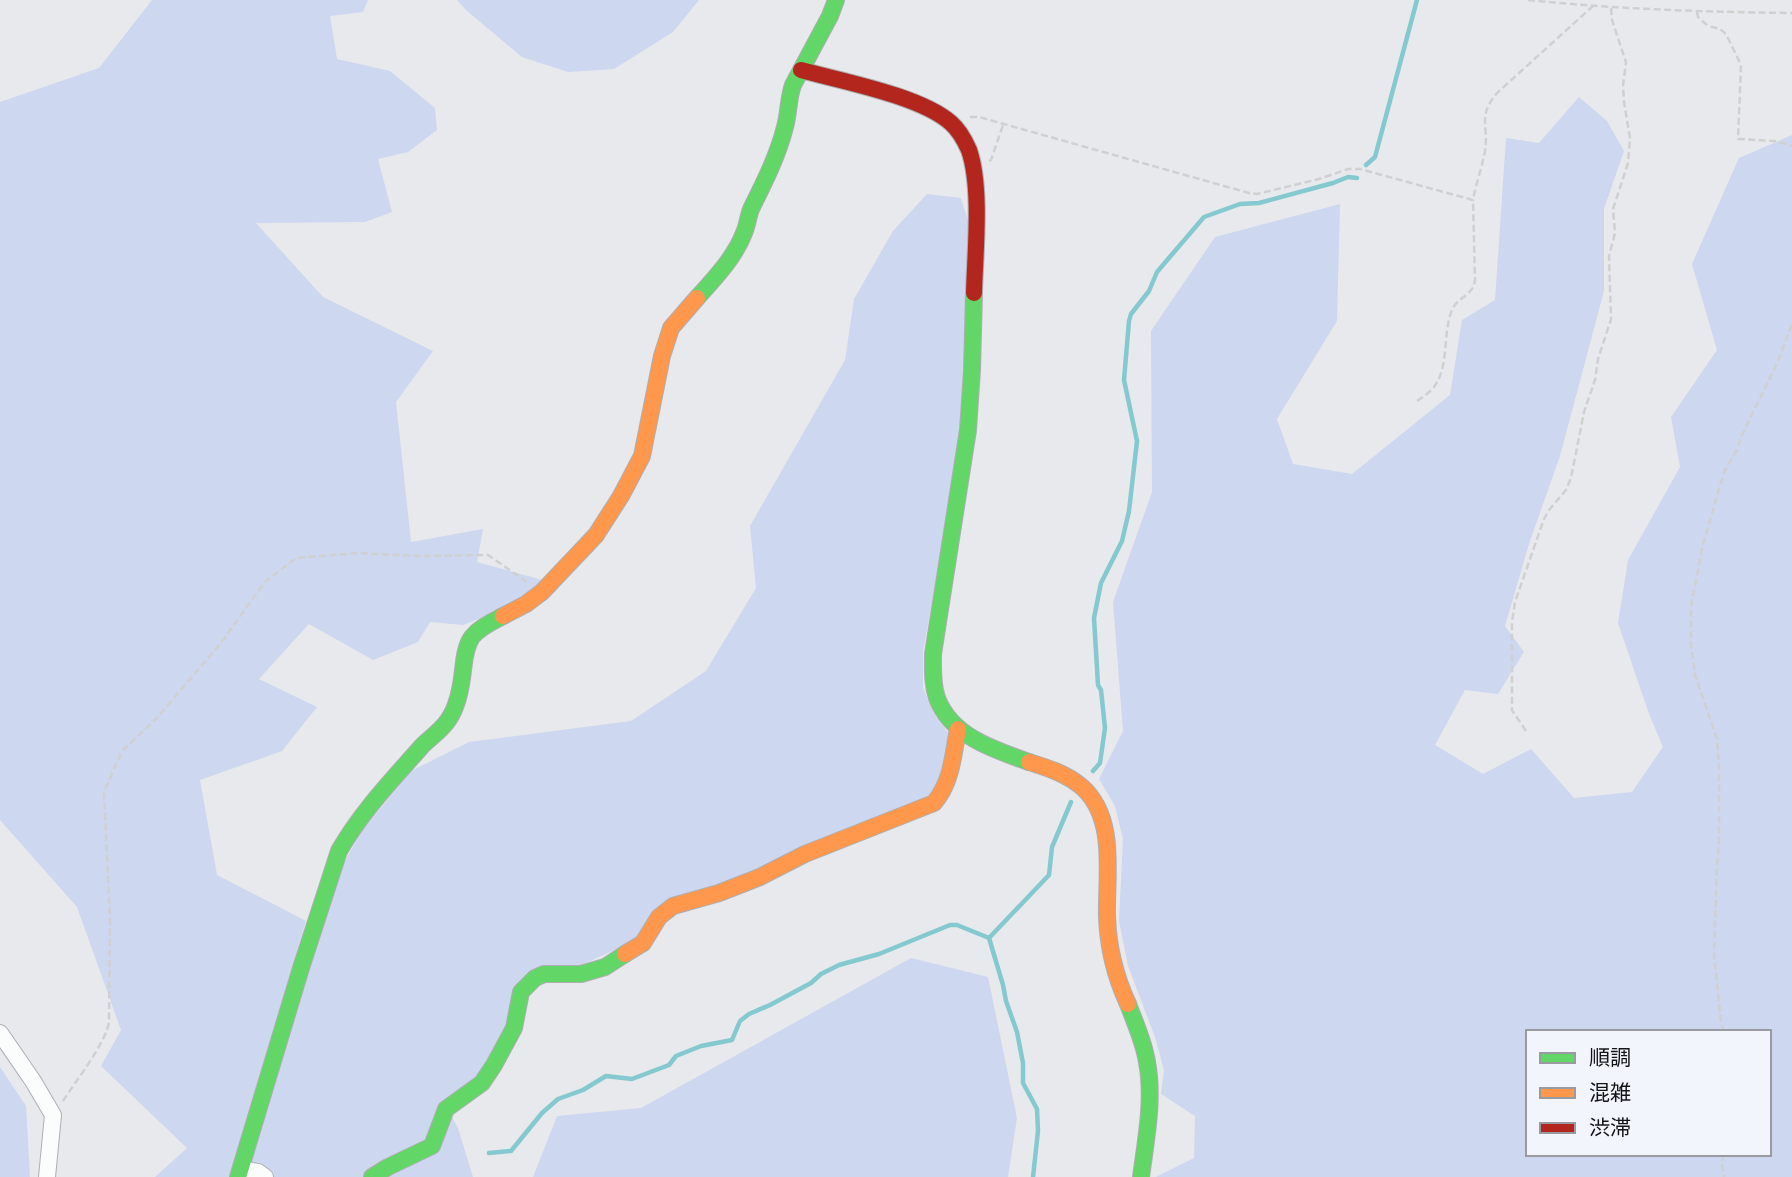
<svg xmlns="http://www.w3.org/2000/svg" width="1792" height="1177" font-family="'PT Sans','Noto Sans JP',sans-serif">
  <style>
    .green { fill: #cdd7ef; fill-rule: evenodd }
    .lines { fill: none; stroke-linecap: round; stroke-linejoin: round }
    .stream { stroke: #83c9cf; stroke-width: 4.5 }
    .street-casing { stroke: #adafb1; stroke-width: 18 }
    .fast-casing { stroke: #adafb1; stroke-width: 18 }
    .slow-casing { stroke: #adafb1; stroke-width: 18 }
    .jam-casing { stroke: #adafb1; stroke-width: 18 }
    .path { stroke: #d0d0d1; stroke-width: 2.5; stroke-dasharray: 7 3.5; stroke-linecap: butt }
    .street { stroke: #fbfcfc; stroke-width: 16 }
    .fast { stroke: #63d668; stroke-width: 16 }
    .slow { stroke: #ff974d; stroke-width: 16 }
    .jam { stroke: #b3261e; stroke-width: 16 }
  </style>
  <rect width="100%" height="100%" fill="#e7e9ec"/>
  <g class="green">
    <polygon points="152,0 368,0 363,12 330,16 337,59 390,71 435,108 437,130 408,152 378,159 392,212 365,222 256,223 323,297 433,351 396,402 411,542 483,529 477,562 546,581 511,606 463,625 430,622 418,642 373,660 309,624 259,679 317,707 282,751 200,780 217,875 306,921 229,1177 155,1177 187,1148 101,1066 121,1030 77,907 0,820 0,102 99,68"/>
    <polygon points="457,0 699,0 673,32 614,69 568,72 522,57 466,10"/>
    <path d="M1579,97L1607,121L1624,151L1604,209V291L1560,456L1529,544L1505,626L1524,652L1498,694L1465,690L1435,745L1483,774L1531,749L1574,798L1632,792L1663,747L1649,714L1618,623L1628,560L1680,467L1671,417L1717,350L1692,264L1739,158L1792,135V1177H1156L1194,1158L1195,1116L1161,1094L1164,1070L1155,1037L1128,966L1119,921L1123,839L1115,806L1099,779L1123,731L1113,602L1152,492L1151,331L1215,237L1340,204L1337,321L1277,419L1293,464L1352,474L1450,395L1462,320L1495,300L1506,138L1539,143ZM1528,1032H1769V1154H1528Z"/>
    <polygon points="927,194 961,198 969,224 962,434 923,652 923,688 934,714 952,738 932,798 753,872 674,901 639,939 577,967 542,968 480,1079 443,1102 458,1128 473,1177 245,1177 339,872 361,832 411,771 469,742 631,721 706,671 756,588 750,526 845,360 854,299 893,231"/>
    <polygon points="911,958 988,977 1017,1118 1008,1177 533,1177 557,1116 641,1108"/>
    <polygon points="0,1067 26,1106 30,1177 0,1177"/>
  </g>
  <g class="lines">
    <g class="stream">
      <polyline points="1366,165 1375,157 1417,0"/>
      <polyline points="1093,771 1100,763 1105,728 1101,690 1098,685 1094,618 1101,583 1122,541 1129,511 1137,441 1124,380 1129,321 1131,314 1149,291 1157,272 1204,217 1240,204 1259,203 1333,183 1348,177 1357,178"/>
      <polyline points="989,938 1003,985 1006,1001 1017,1032 1023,1063 1023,1083 1037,1109 1038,1131 1033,1177"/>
      <polyline points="489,1153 511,1151 542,1113 558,1099 583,1090 606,1076 632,1079 669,1065 676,1056 701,1046 732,1040 740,1021 749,1014 770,1005 811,983 821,974 839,965 879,954 950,925 957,925 989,938 1049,875 1052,847 1071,802"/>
    </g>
    <defs>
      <g id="street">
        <polyline points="0,1033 33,1081 53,1115 47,1177"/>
        <polyline points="241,1169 258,1172 265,1177"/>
      </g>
      <g id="fast">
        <path d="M974,293L972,370L968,430L933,654C933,669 932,684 937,698C951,736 994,750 1029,762"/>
        <path d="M697,298C715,278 735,257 744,233C748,224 748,215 752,207C765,181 778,155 785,127C789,113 788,99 793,85L830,16L836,0"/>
        <path d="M1128,1004C1135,1023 1144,1042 1147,1062C1154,1099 1146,1139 1141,1177"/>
        <path d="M238,1177L301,968L339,851C361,812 393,779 422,746C430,738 439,732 446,723C455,712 460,693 462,678C464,665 464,648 472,637C480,627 492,622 503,616"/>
        <polyline points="372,1177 388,1167 432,1146 446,1109 482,1083 494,1065 514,1028 521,992 535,978 544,974 581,974 605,967 625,954"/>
      </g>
      <g id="slow">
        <polyline points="503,616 526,604 542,592 596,535 621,496 642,456 662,356 671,328 697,298"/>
        <path d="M1029,762C1048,768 1067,774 1082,787C1117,818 1106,875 1107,916C1108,947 1115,976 1128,1004"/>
        <path d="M625,954L643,943L659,917L673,906L719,893L760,877L805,854L934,803C952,782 953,755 958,729"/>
      </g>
      <path id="jam" d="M801,70C841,81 921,96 951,123C959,130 965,141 969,150C982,188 975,252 974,293"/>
    </defs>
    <use href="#street" class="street-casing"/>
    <use href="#fast" class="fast-casing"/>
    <use href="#slow" class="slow-casing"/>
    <use href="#jam" class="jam-casing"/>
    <g class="path">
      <path d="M1528,0C1616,9 1704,12 1792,13"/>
      <polyline points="1697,12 1698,17 1708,26 1720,29 1726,34 1741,65 1738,139 1775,141 1792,146"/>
      <path d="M970,117H979L1249,193L1257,194L1319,179L1348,169H1360L1473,200C1476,184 1482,167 1485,151C1489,125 1477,117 1497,93L1593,6"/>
      <polyline points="989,161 991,160 1003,125"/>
      <path d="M1417,401C1423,397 1430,392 1434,387C1450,365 1442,334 1452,310C1456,300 1465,298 1471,290C1473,289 1475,282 1475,280L1473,201"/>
      <polyline points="1526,731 1512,710 1512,622 1515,602 1544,519 1549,510 1566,490 1571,478 1584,412 1595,380 1598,359 1611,319 1609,256 1615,233 1613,209 1628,163 1630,138 1624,102 1623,86 1626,62 1612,20 1611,7"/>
      <polyline points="1724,1032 1721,1022 1714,955 1717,865 1719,842 1719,767 1717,739 1695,675 1691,644 1691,607 1702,549 1718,492 1725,470 1738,448 1741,437 1779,359 1792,324"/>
      <path d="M63,1101C75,1082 106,1043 109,1022L110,919L104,792L122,751L156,719L220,644L265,582L296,558L358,553L419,556L488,555L527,582"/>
      <polyline points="1723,1154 1722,1165 1724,1177"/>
    </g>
    <use href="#street" class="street"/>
    <use href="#fast" class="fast"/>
    <use href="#slow" class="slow"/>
    <use href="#jam" class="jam"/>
  </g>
  <rect x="1526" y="1030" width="245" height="126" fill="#f2f5fc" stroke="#999ba0" stroke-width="2"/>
  <rect x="1540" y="1053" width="35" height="10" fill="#63d668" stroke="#999ba0" stroke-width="2"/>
  <text x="1589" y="1065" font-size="21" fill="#131416">順調</text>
  <rect x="1540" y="1088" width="35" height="10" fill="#ff974d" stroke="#999ba0" stroke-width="2"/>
  <text x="1589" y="1100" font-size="21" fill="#131416">混雑</text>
  <rect x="1540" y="1123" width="35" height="10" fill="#b3261e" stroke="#999ba0" stroke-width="2"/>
  <text x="1589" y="1135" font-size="21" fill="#131416">渋滞</text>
</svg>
